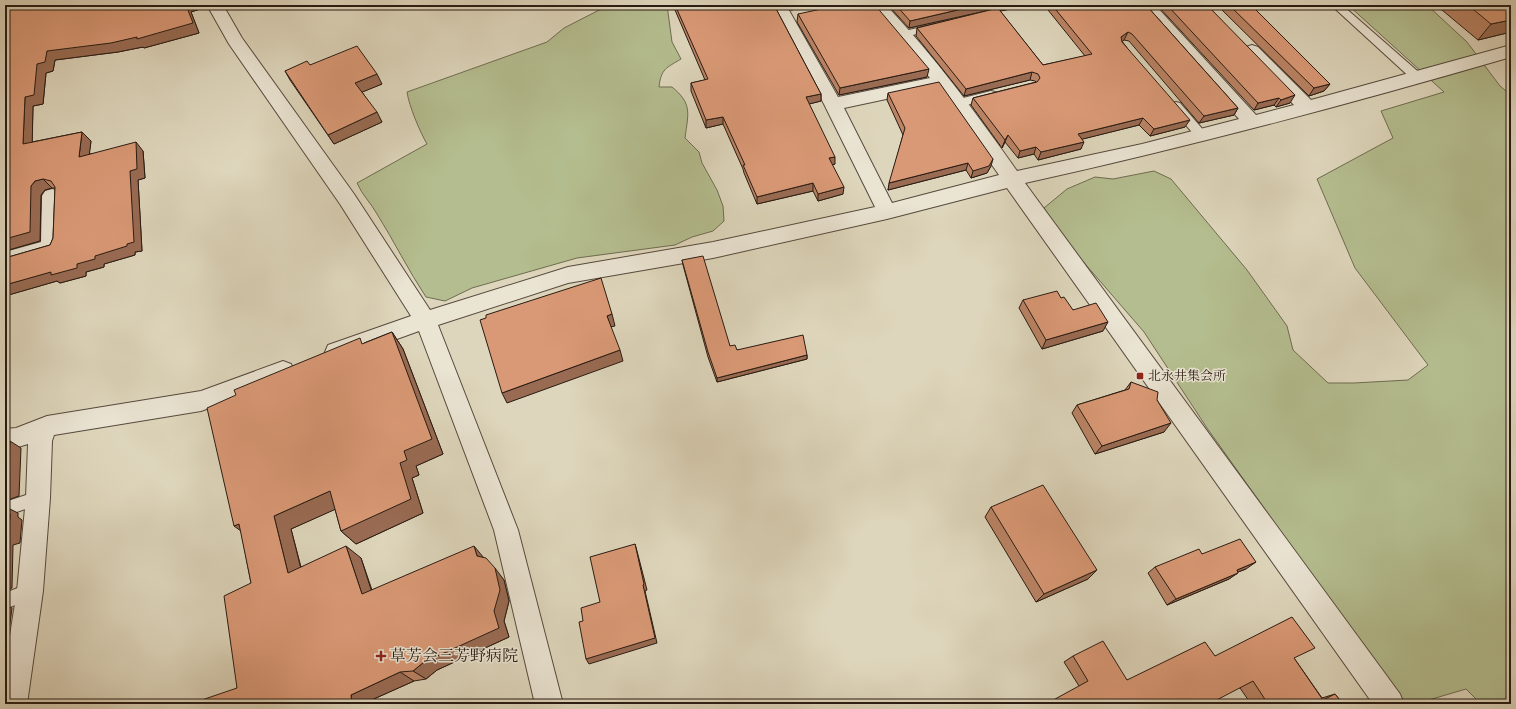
<svg xmlns="http://www.w3.org/2000/svg" width="1516" height="709" font-family="Cardo,'Noto Serif JP',serif">
  <style>
    .green { fill: #b4bd8f; stroke: #6e6c51 }
    .lines { fill: none; stroke-linecap: round; stroke-linejoin: round }
    .service-casing { stroke: #564a3d; stroke-width: 2 }
    .minor-casing { stroke: #564a3d; stroke-width: 2 }
    .service { fill: #eae4d3; fill-rule: evenodd }
    .minor { fill: #eae4d3; fill-rule: evenodd }
    .wall { fill: #bb8465; stroke: #291b13 }
    .shaded-wall { fill: #996b53; stroke: #291b13 }
    .building { fill: #da9976; stroke: #291b13 }
    .poi-dot { fill: #8f2418; stroke: #eae4d3; stroke-width: 1.5 }
    .labels { text-anchor: middle; dominant-baseline: central; stroke-width: 3; stroke-linejoin: round; paint-order: stroke }
    .poi-label { font-size: 13px; fill: #291b13; stroke: #eae4d3; text-anchor: start }
    .near-poi-label { font-size: 16px; fill: #291b13; stroke: #eae4d3; text-anchor: start }
  </style>
  <rect width="100%" height="100%" fill="#ded6bc"/>
  <filter id="stains"><feTurbulence type="fractalNoise" baseFrequency=".005" numOctaves="4"/><feColorMatrix values="0 0 0 0 .2 0 0 0 0 .09 0 0 0 0 .02 0 0 0 .5 -.17"/></filter>
  <radialGradient id="worn" r=".72"><stop offset=".6" stop-color="#630" stop-opacity="0"/><stop offset="1" stop-color="#630" stop-opacity=".3"/></radialGradient>
  <g class="green">
    <path d="M609,5H667L672,42L681,59C666,68 661,69 659,87H672C693,104 688,114 685,138L699,152L702,163L717,190L723,206L724,221L713,231L692,237L675,245L577,258L472,288L445,301L426,297C408,270 394,241 377,214C371,203 362,195 357,183L427,144C420,132 409,106 407,92L547,42L564,28Z"/>
    <polygon points="1348,5 1427,5 1467,42 1500,86 1511,95 1511,704 1481,704 1466,689 1415,704 1404,704 1207,428 1144,332 1061,236 1044,208 1067,189 1095,177 1113,179 1154,171 1171,179 1247,270 1287,326 1293,350 1328,383 1354,383 1408,380 1428,365 1355,268 1317,179 1393,138 1381,111 1444,92"/>
  </g>
  <g class="lines">
    <defs>
      <g id="service">
        <polygon points="1331,5 1342,5 1422,75 1424,78 1422,81 1414,81"/>
        <polygon points="935,24 940,27 939,29 904,37 899,34 900,32"/>
        <polygon points="991,91 995,92 997,95 995,98 959,107 953,103 955,100"/>
        <polygon points="1176,102 1180,103 1205,132 1207,135 1205,138 1197,138 1172,109 1170,106 1172,103"/>
        <polygon points="38,491 43,493 46,498 43,503 5,516 5,502"/>
        <polygon points="30,583 36,585 38,591 36,597 5,609 5,593"/>
      </g>
      <g id="minor">
        <path d="M207,5H223L242,38L354,194L430,310L568,267L713,242L875,207L824,104L770,5H786L838,97L930,78L869,5H886C935,57 976,113 1017,171L1142,144L1239,119L1138,5H1155L1256,115L1294,105L1246,55L1243,51L1246,47L1252,45L1258,47L1311,100L1511,45V57C1350,104 1189,147 1025,183L1400,694L1404,704H1373L1007,188L887,219L713,258L568,283L438,325L518,530L563,704H535L494,530L419,331L336,361L328,359L325,352L328,345L411,316L340,204L229,44ZM938,88L999,175L892,203L844,108Z"/>
        <polygon points="52,189 59,191 62,196 61,247 58,253 5,268 5,252 41,242 42,196 45,191"/>
        <polygon points="283,361 291,364 294,371 291,378 201,411 54,435 52,441 50,498 43,591 27,704 5,704 5,667 17,591 26,498 28,444 5,451 5,429 16,428 47,416 201,391"/>
      </g>
    </defs>
    <use href="#service" class="service-casing"/>
    <use href="#minor" class="minor-casing"/>
    <use href="#service" class="service"/>
    <use href="#minor" class="minor"/>
  </g>
  <g class="wall">
    <polygon points="5,5 205,5 206,7 191,12 199,33 144,48 143,47 118,52 55,60 53,71 46,73 43,104 33,106 32,142 82,132 91,141 89,154 143,151 145,178 138,180 142,251 135,252 135,255 104,264 104,267 86,272 86,276 60,283 57,281 5,296 5,258 50,245 53,238 55,188 52,188 45,190 41,195 40,241 5,251"/>
    <polygon points="674,5 774,5 821,94 821,101 809,104 835,164 832,165 843,194 818,201 813,191 757,204 744,173 743,169 723,124 706,128 691,91 691,83 705,80 675,10"/>
    <polygon points="787,5 814,5 791,10"/>
    <polygon points="888,5 1029,5 1000,11 1043,65 1085,56 1044,5 1146,5 1238,108 1234,115 1199,123 1129,41 1124,40 1122,41 1185,127 1150,136 1139,125 1082,139 1081,149 1038,160 1034,154 1018,158 1005,142 1002,148 971,105 973,98 1036,82 1035,81 1030,80 964,96 916,36 917,28 991,10 990,10 909,28"/>
    <polygon points="1157,5 1207,5 1290,103 1276,107 1274,105 1254,110"/>
    <polygon points="1217,5 1251,5 1330,84 1324,91 1309,96"/>
    <polygon points="1436,5 1511,5 1511,32 1478,40"/>
    <polygon points="798,14 927,77 839,95 797,22"/>
    <polygon points="310,65 382,84 362,92 382,122 334,144 290,80 285,71"/>
    <polygon points="888,93 991,166 987,173 971,178 966,170 888,190 903,135 887,100"/>
    <polygon points="682,260 730,346 737,350 807,355 807,359 717,382 708,357 683,265"/>
    <polygon points="1061,298 1073,310 1103,331 1042,349 1019,308 1023,300"/>
    <polygon points="392,332 403,349 443,454 416,466 419,475 412,478 423,513 356,544 341,531 335,509 291,529 301,567 361,558 372,590 483,557 504,580 509,601 504,621 509,637 437,670 426,679 414,681 367,702 237,688 251,583 241,531 364,343"/>
    <polygon points="1131,382 1157,400 1164,432 1095,454 1072,413 1077,405 1125,390"/>
    <polygon points="991,507 1088,579 1036,602 985,517"/>
    <polygon points="1202,554 1246,569 1238,572 1229,579 1167,605 1148,573 1155,567"/>
    <polygon points="1073,656 1127,680 1215,656 1294,658 1322,698 1335,694 1343,704 1251,704 1240,688 1079,686 1064,662"/>
  </g>
  <g class="shaded-wall">
    <polygon points="186,5 205,5 206,7 191,12 199,33 144,48 143,47 118,52 55,60 53,71 46,73 43,104 33,106 32,153 23,144 25,97 37,64 47,51"/>
    <polygon points="791,5 814,5 791,10"/>
    <polygon points="979,5 991,5 990,10 909,28 910,21"/>
    <polygon points="998,5 1029,5 996,12"/>
    <polygon points="1511,20 1511,32 1478,40 1491,24"/>
    <polygon points="1128,32 1124,40 1118,45 1121,37"/>
    <polygon points="929,69 927,77 839,95 840,88"/>
    <polygon points="1032,72 1030,80 964,96 966,89"/>
    <polygon points="377,74 382,84 360,93 355,83"/>
    <polygon points="1330,84 1324,91 1309,96 1314,88"/>
    <polygon points="821,94 821,101 805,105 806,97"/>
    <polygon points="1295,95 1290,103 1276,107 1281,100"/>
    <polygon points="1279,98 1274,105 1254,110 1258,103"/>
    <polygon points="1238,108 1234,115 1199,123 1204,116"/>
    <polygon points="377,112 382,122 334,144 328,135"/>
    <polygon points="723,117 723,124 706,128 706,120"/>
    <polygon points="1143,118 1139,125 1075,141 1078,134"/>
    <polygon points="1190,120 1185,127 1150,136 1154,129"/>
    <polygon points="82,132 91,141 88,166 79,157"/>
    <polygon points="1008,135 1005,142 1002,148 1005,140"/>
    <polygon points="136,142 143,151 145,178 138,180 142,251 135,252 135,255 104,264 104,267 86,272 86,276 60,283 57,281 5,296 5,285 77,264 95,256 130,171"/>
    <polygon points="1084,142 1081,149 1038,160 1041,152"/>
    <polygon points="1036,147 1034,154 1018,158 1020,151"/>
    <polygon points="835,157 835,164 828,166 829,158"/>
    <polygon points="993,159 991,166 987,173 971,178 973,171"/>
    <polygon points="968,163 966,170 888,190 889,183"/>
    <polygon points="43,179 52,188 45,190 41,195 40,241 5,251 5,239 31,186 35,181"/>
    <polygon points="813,183 813,191 757,204 757,197"/>
    <polygon points="844,187 843,194 818,201 818,194"/>
    <polygon points="612,314 615,326 610,327 607,316"/>
    <polygon points="1108,322 1103,331 1042,349 1046,340"/>
    <polygon points="392,332 403,349 443,454 416,466 419,475 412,478 423,513 356,544 341,531 400,463 404,451"/>
    <polygon points="620,350 623,361 507,403 502,393"/>
    <polygon points="807,355 807,359 717,382 717,378"/>
    <polygon points="1171,423 1164,432 1095,454 1102,446"/>
    <polygon points="10,441 21,448 19,496 5,501 5,491"/>
    <polygon points="330,491 345,505 291,529 305,585 288,573 274,516"/>
    <polygon points="6,507 18,513 18,517 22,520 20,543 13,545 12,588 5,592 5,539"/>
    <polygon points="239,524 252,539 234,526"/>
    <polygon points="635,544 637,551 647,590 645,591 657,643 589,664 586,659 643,585"/>
    <polygon points="346,546 361,558 376,605 362,594"/>
    <polygon points="474,546 484,558 477,556"/>
    <polygon points="1256,562 1246,569 1227,576 1237,570"/>
    <polygon points="495,568 504,580 509,601 504,621 509,637 437,670 426,679 413,671 424,662 494,611"/>
    <polygon points="1097,570 1088,579 1036,602 1044,594"/>
    <polygon points="1238,573 1229,579 1167,605 1176,599"/>
    <polygon points="5,605 12,608 11,616 7,643 5,643"/>
    <polygon points="400,672 414,681 367,702 367,704 352,704 351,695"/>
  </g>
  <g class="building">
    <polygon points="5,5 186,5 193,23 137,39 137,37 111,43 47,51 45,62 37,64 34,95 25,97 23,144 82,132 79,157 136,142 137,169 130,171 134,242 127,244 127,246 95,256 95,259 77,264 77,268 51,275 51,272 5,285 5,258 50,245 53,238 55,187 51,181 43,179 35,181 31,186 30,232 5,239"/>
    <polygon points="675,5 774,5 821,94 806,97 835,157 829,158 844,187 818,194 813,183 757,197 743,165 745,165 723,117 706,120 691,83 708,79"/>
    <polygon points="840,5 875,5 929,69 840,88 798,14"/>
    <polygon points="896,5 979,5 910,21"/>
    <polygon points="1052,5 1146,5 1238,108 1204,116 1132,34 1128,32 1121,37 1122,42 1190,120 1154,129 1143,118 1078,134 1084,142 1041,152 1036,147 1020,151 1008,135 1005,140 973,98 1037,82 1040,78 1038,74 1032,72 966,89 917,28 998,8 1043,65 1092,54"/>
    <polygon points="1167,5 1207,5 1295,95 1281,100 1279,98 1258,103"/>
    <polygon points="1229,5 1251,5 1330,84 1314,88"/>
    <polygon points="1468,5 1511,5 1511,20 1491,24"/>
    <polygon points="357,46 377,74 355,83 377,112 328,135 285,71 307,61 310,65"/>
    <polygon points="939,82 993,159 989,166 973,171 968,163 889,183 905,128 888,93"/>
    <polygon points="703,256 730,346 735,345 737,350 803,335 807,355 717,378 708,352 682,260"/>
    <polygon points="601,278 612,314 607,316 620,350 502,393 480,320 486,318 486,315"/>
    <polygon points="1057,291 1061,298 1064,297 1073,310 1096,303 1108,322 1046,340 1023,300"/>
    <polygon points="392,332 432,439 404,451 407,460 400,463 411,499 341,531 330,491 274,516 288,573 346,546 362,594 474,546 477,556 486,558 495,568 500,590 494,611 499,628 424,662 413,671 400,672 351,695 352,704 190,704 237,688 224,596 251,583 239,524 234,526 207,408 236,395 234,390 360,338 362,344"/>
    <polygon points="1131,382 1158,392 1157,400 1171,423 1102,446 1077,405 1129,389"/>
    <polygon points="10,441 7,490 5,491 5,442"/>
    <polygon points="1043,485 1097,570 1044,594 991,507"/>
    <polygon points="6,507 6,515 10,514 10,517 8,537 5,539 5,508"/>
    <polygon points="1240,539 1256,562 1237,570 1238,573 1176,599 1155,567 1199,549 1202,554"/>
    <polygon points="635,544 644,584 643,585 655,638 586,659 579,622 583,621 581,608 600,602 590,557"/>
    <polygon points="1292,617 1315,648 1294,658 1323,700 1335,694 1343,704 1268,704 1253,681 1209,704 1046,704 1088,681 1073,656 1103,641 1127,680 1205,642 1215,656"/>
  </g>
  <g class="poi-dot">
    <rect x="1136" y="372" width="8" height="8" rx="2"/>
    <path d="M379 650h4v4h4v4h-4v4h-4v-4h-4v-4h4z"/>
  </g>
  <g class="labels">
    <g class="poi-label">
      <text x="1148" y="376">北永井集会所</text>
    </g>
    <g class="near-poi-label">
      <text x="390" y="656">草芳会三芳野病院</text>
    </g>
  </g>
  <rect width="1516" height="709" fill="none" stroke="#ded6bc" stroke-width="20"/>
  <rect x="6" y="6" width="1504" height="697" fill="none" stroke="#291b13" stroke-width="2"/>
  <rect x="10" y="10" width="1496" height="689" fill="none" stroke="#291b13"/>
  <rect width="100%" height="100%" filter="url(#stains)"/>
  <rect width="100%" height="100%" fill="url(#worn)"/>
</svg>
